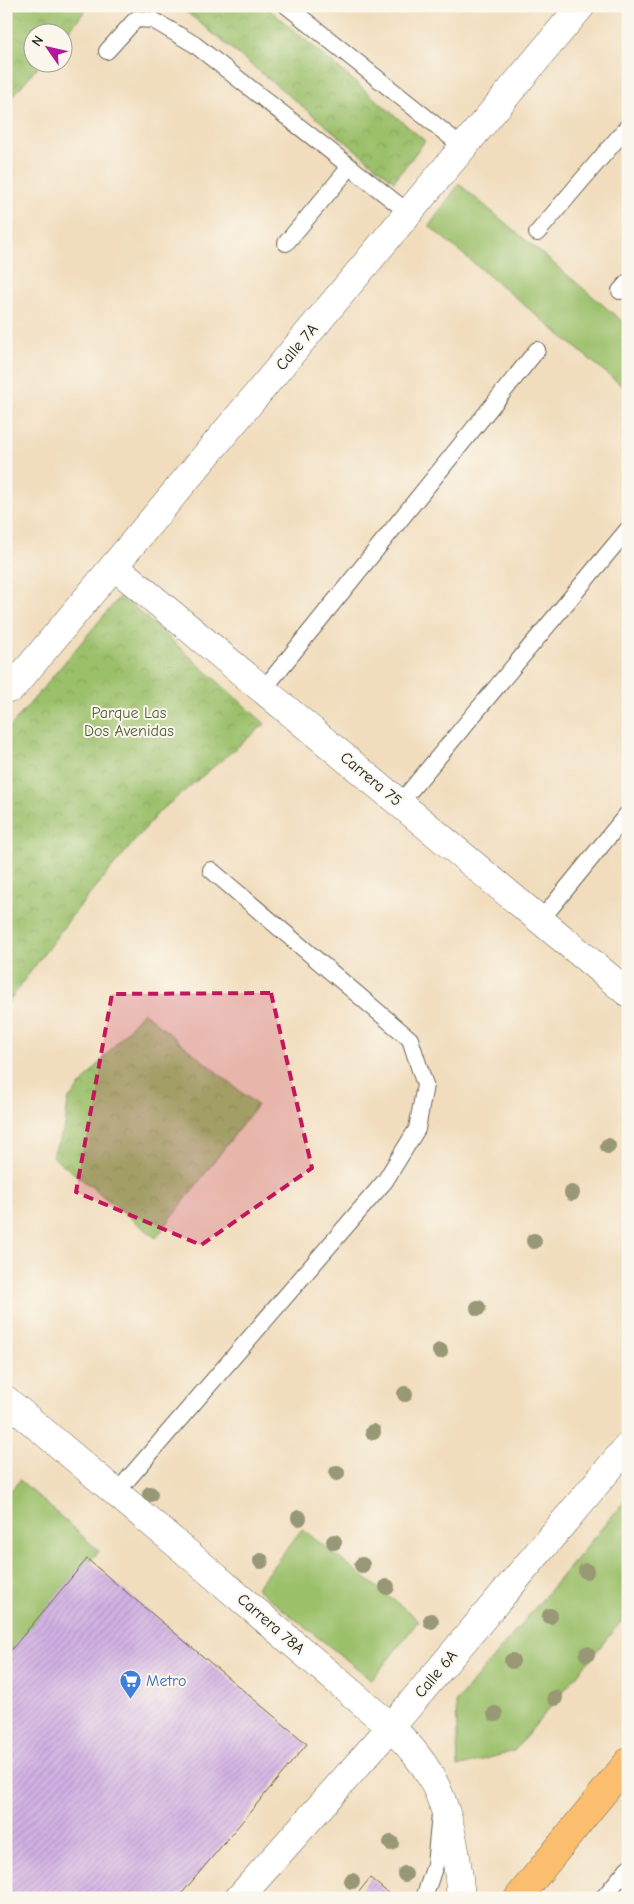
<svg xmlns="http://www.w3.org/2000/svg" width="634" height="1904" font-family="'Comic Neue',sans-serif">
  <style>
    .green { fill: #9bc06b; stroke: #5c6e44 }
    .park { fill: url(#park-crowns); stroke: #5c6e44 }
    .building { fill: url(#building-hatch) }
    .lines { fill: none; stroke-linecap: round; stroke-linejoin: round }
    .service-casing { stroke: #676054; stroke-width: 18 }
    .minor-casing { stroke: #676054; stroke-width: 29 }
    .trunk-casing { stroke: #676054; stroke-width: 29 }
    .service { stroke: #fff; stroke-width: 16 }
    .minor { stroke: #fff; stroke-width: 28 }
    .trunk { stroke: #fbbe6e; stroke-width: 28 }
    .tree { fill: #989776 }
    .marked { fill: #c2185b; fill-opacity: 0.2; stroke: #c2185b; stroke-width: 4; stroke-dasharray: 10 6; stroke-linejoin: round }
    .labels { text-anchor: middle; dominant-baseline: central; stroke-width: 4; stroke-linejoin: round; paint-order: stroke }
    .street-label { font-size: 16px; fill: #1c1c1c; stroke: #fbf7ec }
    .park-label { font-size: 16px; fill: #4f5e3c; stroke: #fbf7ec }
    .shop-label { font-size: 16px; fill: #366cbe; stroke: #fbf7ec; text-anchor: start }
  </style>
  <defs>
    <pattern id="park-crowns" width="20" height="18" patternUnits="userSpaceOnUse" patternTransform="scale(1.25)"><rect width="20" height="18" fill="#9bc06b"/><path d="M2 6a3 3 0 1 1 6 0M12 15a3 3 0 1 1 6 0" fill="none" stroke="#85a45c"/></pattern>
    <pattern id="building-hatch" width="6" height="6" patternUnits="userSpaceOnUse" patternTransform="scale(1.25)"><rect width="6" height="6" fill="#d1b0e3"/><path d="M-1 1l2-2M0 6l6-6M5 7l2-2" fill="none" stroke="#b397c2"/></pattern>
  </defs>
  <rect width="100%" height="100%" fill="#fbf7ec"/>
  <filter id="ink" filterUnits="userSpaceOnUse"><feTurbulence type="fractalNoise" baseFrequency=".02" numOctaves="2"/><feDisplacementMap in="SourceGraphic" scale="10" xChannelSelector="R" yChannelSelector="G"/><feConvolveMatrix kernelMatrix="1 2 1 2 8 2 1 2 1" color-interpolation-filters="sRGB"/></filter>
  <filter id="wash" filterUnits="userSpaceOnUse"><feTurbulence type="fractalNoise" baseFrequency=".0096" numOctaves="4" result="noise"/><feDisplacementMap in="SourceGraphic" scale="20" xChannelSelector="R" yChannelSelector="G"/><feGaussianBlur stdDeviation="1.12" result="paint"/><feColorMatrix in="noise" values="0 0 0 0 0 0 0 0 0 0 0 0 0 0 0 0 0 1.4 0 .05"/><feComposite in="paint" operator="in"/></filter>
  <g filter="url(#wash)">
    <rect width="100%" height="100%" fill="#f1ddbd"/>
    <g class="green">
      <polygon points="459,184 628,326 628,391 429,226"/>
      <polygon points="20,1480 99,1551 6,1661 6,1496"/>
      <polygon points="628,1497 628,1613 514,1751 458,1767 456,1702"/>
      <polygon points="302,1529 419,1620 372,1680 256,1588"/>
    </g>
    <g class="park">
      <polygon points="6,6 89,6 63,38 62,32 32,32 32,62 41,63 6,104"/>
      <polygon points="179,6 265,6 425,141 394,181"/>
      <polygon points="121,595 265,724 158,813 71,917 6,1005 6,732"/>
      <polygon points="143,1012 257,1105 156,1238 52,1156 65,1127 68,1100"/>
    </g>
    <g id="blocks">
      <g class="building">
        <polygon points="87,1559 307,1744 178,1898 6,1898 6,1656"/>
        <polygon points="370,1878 394,1898 354,1898"/>
      </g>
    </g>
  </g>
  <g filter="url(#ink)">
    <use href="#blocks" fill-opacity="0" stroke="#676054" stroke-width="1"/>
    <g class="lines">
      <defs>
        <g id="service">
          <polyline points="287,6 463,147"/>
          <polyline points="107,51 136,19 153,20 194,44 409,213"/>
          <polyline points="537,233 628,126"/>
          <polyline points="286,243 350,167"/>
          <polyline points="620,291 628,282"/>
          <polyline points="263,690 537,350"/>
          <polyline points="400,803 628,529"/>
          <polyline points="540,921 628,813"/>
          <polyline points="116,1493 385,1181 417,1129 425,1085 410,1039 211,870"/>
          <polyline points="424,1898 435,1865 440,1814"/>
          <polyline points="603,1898 628,1868"/>
        </g>
        <g id="minor">
          <polyline points="114,566 628,993"/>
          <polyline points="12,688 581,6"/>
          <path d="M6,1400L204,1567L391,1727C400,1737 410,1746 417,1756C448,1794 457,1851 461,1898"/>
          <polyline points="239,1898 391,1727 628,1446"/>
        </g>
        <polyline id="trunk" points="518,1898 628,1762"/>
      </defs>
      <use href="#service" class="service-casing"/>
      <use href="#minor" class="minor-casing"/>
      <use href="#trunk" class="trunk-casing"/>
      <use href="#service" class="service"/>
      <use href="#minor" class="minor"/>
      <use href="#trunk" class="trunk"/>
    </g>
    <g class="tree">
      <circle cx="608" cy="1146" r="8"/>
      <circle cx="572" cy="1193" r="8"/>
      <circle cx="534" cy="1241" r="8"/>
      <circle cx="478" cy="1308" r="8"/>
      <circle cx="440" cy="1351" r="8"/>
      <circle cx="405" cy="1394" r="8"/>
      <circle cx="373" cy="1432" r="8"/>
      <circle cx="337" cy="1473" r="8"/>
      <circle cx="150" cy="1494" r="8"/>
      <circle cx="299" cy="1518" r="8"/>
      <circle cx="334" cy="1542" r="8"/>
      <circle cx="261" cy="1561" r="8"/>
      <circle cx="362" cy="1565" r="8"/>
      <circle cx="586" cy="1571" r="8"/>
      <circle cx="387" cy="1587" r="8"/>
      <circle cx="550" cy="1616" r="8"/>
      <circle cx="431" cy="1621" r="8"/>
      <circle cx="587" cy="1654" r="8"/>
      <circle cx="512" cy="1661" r="8"/>
      <circle cx="555" cy="1698" r="8"/>
      <circle cx="495" cy="1714" r="8"/>
      <circle cx="391" cy="1843" r="8"/>
      <circle cx="405" cy="1874" r="8"/>
      <circle cx="352" cy="1881" r="8"/>
    </g>
  </g>
  <path class="marked" d="M271,993L312,1168L201,1245L76,1192L112,994Z"/>
  <defs>
    <symbol id="supermarket-pin" viewBox="-11 -11 22 30"><path d="M0 17L-7.5 6A9.5 9.5 0 1 1 7.5 6Z" fill="#3f7fe0" stroke="#fbf7ec"/><path d="M-6-5.5h2.5l.6 2H6L4.5 2H-2.5L-4.4-4H-6ZM-1.5 3.2a1.3 1.3 0 1 0 .1 0ZM3 3.2a1.3 1.3 0 1 0 .1 0Z" fill="#fff"/></symbol>
  </defs>
  <g fill-rule="evenodd">
    <use href="#supermarket-pin" x="118" y="1668" width="25" height="34"/>
  </g>
  <g class="labels">
    <g class="street-label">
      <text transform="translate(297 347) rotate(-50)">Calle 7A</text>
      <text transform="translate(371 779) rotate(40)">Carrera 75</text>
      <text transform="translate(271 1624) rotate(41)">Carrera 78A</text>
      <text transform="translate(436 1674) rotate(-50)">Calle 6A</text>
    </g>
    <g class="park-label">
      <text x="129" y="713">Parque Las<tspan x="129" dy="18">Dos Avenidas</tspan></text>
    </g>
    <g class="shop-label">
      <text x="146" y="1681">Metro</text>
    </g>
  </g>
  <rect width="634" height="1904" fill="none" stroke="#fbf7ec" stroke-width="25"/>
  <g transform="translate(48 48) rotate(304)"><circle r="24" fill="#fbf7ec" stroke="#a29f99"/>
  <path d="M0-4L9 19L0 12L-9 19Z" fill="#b5179e"/>
  <text y="-8" font-size="14" font-weight="bold" text-anchor="middle" fill="#1c1c1c">N</text>
  </g>
</svg>
